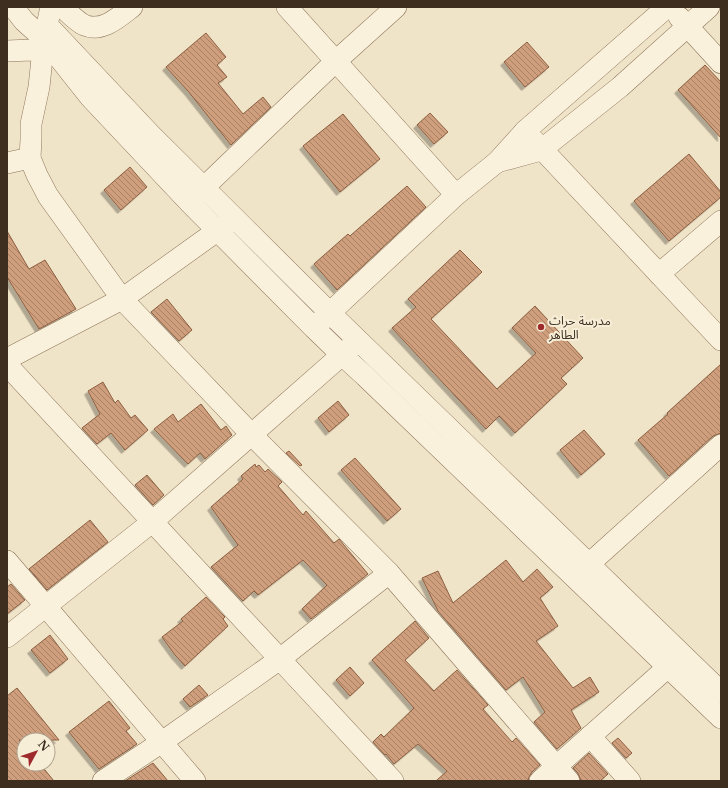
<svg xmlns="http://www.w3.org/2000/svg" width="728" height="788" font-family="'Libre Baskerville','Noto Sans Arabic',serif">
  <style>
    .building { fill: url(#building-back-hatch); stroke: #8d5f41; filter: url(#shadow) }
    .lines { fill: none; stroke-linecap: round; stroke-linejoin: round }
    .minor-casing { stroke: #8d765c; stroke-width: 22 }
    .minor { stroke: #faf1dc; stroke-width: 21 }
    .poi-dot { fill: #9e2a2b; stroke: #f7eed8; stroke-width: 1.5 }
    .labels { text-anchor: middle; dominant-baseline: central; stroke-width: 4; stroke-linejoin: round; paint-order: stroke }
    .poi-label { font-size: 12px; fill: #3d2e20; stroke: #f7eed8; text-anchor: start }
  </style>
  <defs>
    <pattern id="building-back-hatch" width="6" height="6" patternUnits="userSpaceOnUse"><rect width="6" height="6" fill="#cf9f7d"/><path d="M-1 5l2 2M0 0l6 6M5-1l2 2" fill="none" stroke="#a98266"/></pattern>
    <filter id="shadow"><feDropShadow dx="-3.5" dy="3.5" stdDeviation="0" flood-color="#0004"/></filter>
  </defs>
  <rect width="100%" height="100%" fill="#f0e4c8"/>
  <g class="building">
    <polygon points="206,33 226,57 217,65 227,77 218,83 243,114 263,97 271,107 231,145 188,91 166,67"/>
    <polygon points="527,42 549,67 525,87 504,62"/>
    <polygon points="705,65 721,82 721,138 678,90"/>
    <polygon points="430,113 448,132 434,144 417,125"/>
    <polygon points="343,114 380,159 340,192 303,146"/>
    <polygon points="689,154 721,192 721,197 669,241 634,201"/>
    <polygon points="130,167 147,187 121,210 104,190"/>
    <polygon points="407,186 426,207 337,290 314,264 348,234 350,236"/>
    <polygon points="7,231 29,269 45,260 76,309 39,329 7,277"/>
    <polygon points="460,250 482,272 431,319 497,389 536,353 512,328 535,306 583,358 561,378 567,384 515,433 499,416 486,429 392,328 416,307 408,299"/>
    <polygon points="167,299 192,330 179,341 151,312"/>
    <polygon points="721,364 721,433 713,436 669,476 638,440 668,414 667,413"/>
    <polygon points="103,382 115,403 118,400 131,418 135,415 148,430 125,450 111,433 97,444 82,428 100,414 88,391"/>
    <polygon points="338,401 349,415 329,432 318,418"/>
    <polygon points="201,404 221,430 226,426 232,435 205,459 200,453 188,464 154,429 173,414 178,422"/>
    <polygon points="584,430 605,454 581,475 560,450"/>
    <polygon points="289,451 302,465 300,466 286,453"/>
    <polygon points="355,458 401,509 387,521 341,470"/>
    <polygon points="255,464 256,467 259,465 265,472 268,469 282,482 278,486 303,515 306,511 334,543 339,539 368,574 311,619 302,609 327,585 303,560 258,595 254,591 243,601 211,567 238,545 211,507 243,479 241,476"/>
    <polygon points="147,475 164,495 153,505 135,485"/>
    <polygon points="90,520 108,542 47,590 29,569"/>
    <polygon points="506,560 523,582 537,569 553,587 540,598 558,626 536,641 573,688 590,677 599,692 571,710 581,728 557,749 534,722 545,712 523,677 506,690 438,611 422,578 438,571 453,603"/>
    <polygon points="11,584 25,600 7,614 7,587"/>
    <polygon points="206,597 225,617 223,619 228,626 185,666 175,655 162,637 183,621 181,619"/>
    <polygon points="415,621 429,638 405,660 434,691 457,670 488,705 483,709 512,742 516,738 540,765 532,772 529,777 528,781 436,781 447,771 418,744 394,764 386,754 385,755 373,742 381,734 384,737 414,708 372,660"/>
    <polygon points="50,635 68,659 50,673 31,650"/>
    <polygon points="350,667 364,683 350,696 336,680"/>
    <polygon points="199,685 208,695 190,707 183,699"/>
    <polygon points="17,688 59,740 19,740 24,746 24,764 40,764 54,781 7,781 7,696"/>
    <polygon points="109,701 130,728 126,731 137,744 99,769 69,732"/>
    <polygon points="618,738 632,753 626,758 612,743"/>
    <polygon points="589,753 608,774 600,781 581,781 578,773 573,768"/>
    <polygon points="153,763 168,781 125,781"/>
  </g>
  <g class="lines">
    <defs>
      <g id="minor">
        <polyline points="13,7 24,21 44,39 90,97 189,202 314,328 342,355 365,376 721,718"/>
        <polyline points="51,7 44,39 39,87 31,124 31,139 30,158 37,175 48,196 122,299 251,434 389,573 569,781"/>
        <path d="M62,7C69,13 76,21 84,25C102,33 119,17 132,7"/>
        <polyline points="287,7 456,195"/>
        <polyline points="679,17 721,63"/>
        <polyline points="52,30 150,134 330,313 721,692"/>
        <polyline points="7,51 32,50 42,52"/>
        <polyline points="525,131 721,340"/>
        <polyline points="497,162 541,150 620,87 709,7"/>
        <polyline points="7,163 30,158"/>
        <polyline points="195,196 336,61 396,7"/>
        <polyline points="659,274 721,221"/>
        <polyline points="320,322 456,195 497,162 525,131 667,7"/>
        <polyline points="7,359 122,299 228,223"/>
        <polyline points="7,365 393,781"/>
        <polyline points="7,561 195,781"/>
        <polyline points="579,573 721,445"/>
        <polyline points="7,637 152,522 352,346"/>
        <polyline points="590,736 630,781"/>
        <polyline points="103,781 162,742 280,659 389,573"/>
        <polyline points="540,781 668,667"/>
      </g>
    </defs>
    <use href="#minor" class="minor-casing"/>
    <use href="#minor" class="minor"/>
  </g>
  <circle class="poi-dot" cx="541" cy="327" r="4"/>
  <g class="labels">
    <g class="poi-label">
      <text x="549" y="320">مدرسة حراث<tspan x="549" dy="14">الطاهر</tspan></text>
    </g>
  </g>
  <rect width="728" height="788" fill="none" stroke="#3d2e20" stroke-width="16"/>
  <g transform="translate(36 752) rotate(50)"><circle r="19" fill="#f7eed8" stroke="#ada18e"/>
  <path d="M0-3L7 15L0 10L-7 15Z" fill="#9e2a2b"/>
  <text y="-6" font-size="11" font-weight="bold" text-anchor="middle" fill="#3d2e20">N</text>
  </g>
</svg>
